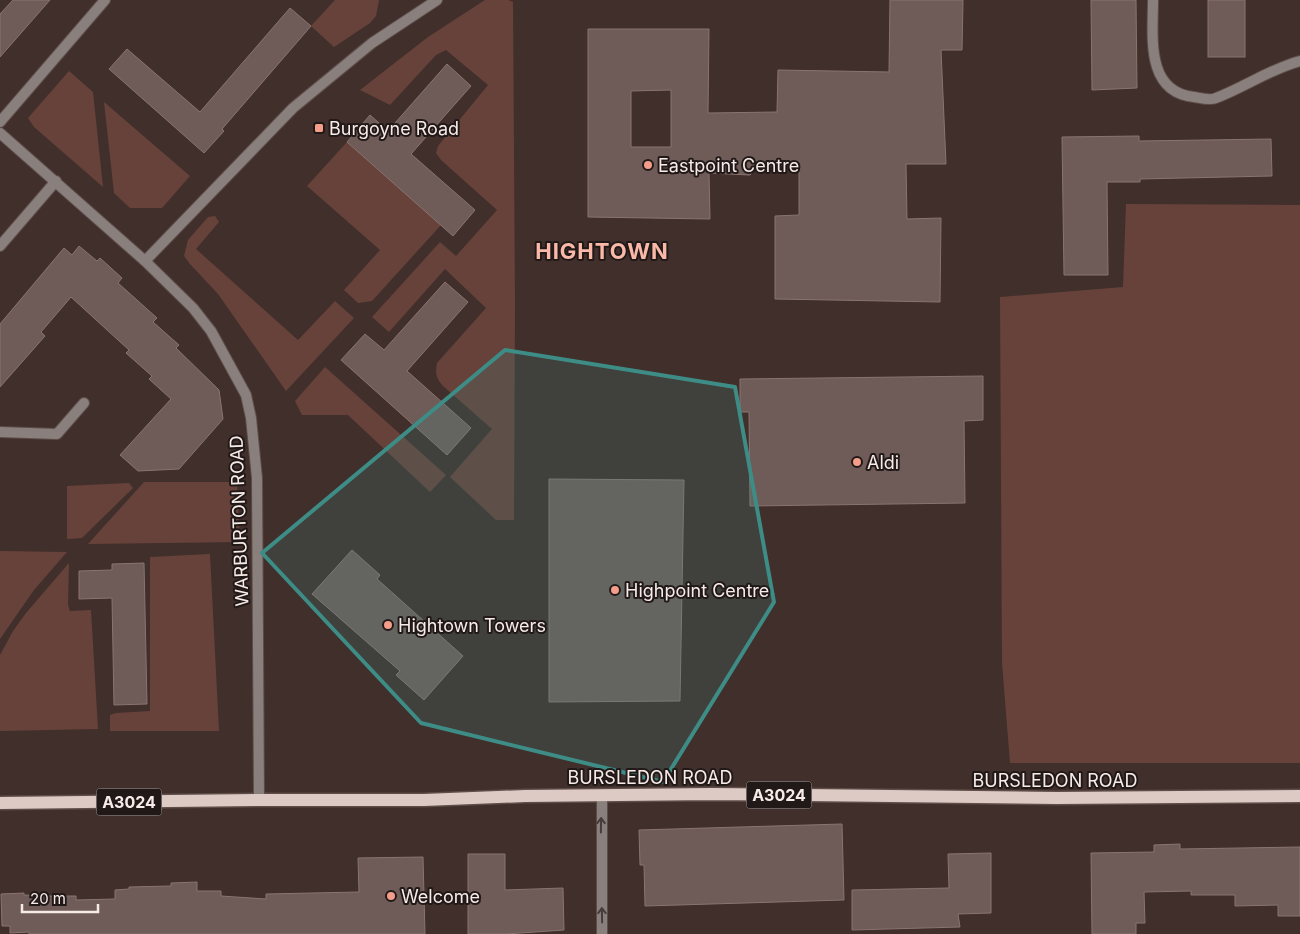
<svg xmlns="http://www.w3.org/2000/svg" width="1300" height="934" font-family="Inter,sans-serif">
  <style>
    .green { fill: #67423a }
    .building { fill: #6f5b57; stroke: #897470; fill-rule: evenodd }
    .lines { fill: none; stroke-linecap: round; stroke-linejoin: round }
    .street-casing { stroke: #5e4d49; stroke-width: 12 }
    .primary-casing { stroke: #5e4d49; stroke-width: 15 }
    .street { stroke: #897f7d; stroke-width: 10 }
    .primary { stroke: #ddcac5; stroke-width: 12 }
    .oneway { stroke: #453d3b }
    .marked { fill: #3d8d86; fill-opacity: 0.2; stroke: #3d8d86; stroke-width: 4; stroke-linejoin: round }
    .poi-dot { fill: #f49d8b; stroke: #211918; stroke-width: 2 }
    .labels { text-anchor: middle; dominant-baseline: central; stroke-width: 4; stroke-linejoin: round; paint-order: stroke }
    .shield { fill: #211918; stroke: #b7acaa; stroke-width: 1 }
    .shield-label { font-size: 16px; font-weight: bold; fill: #f7ebe8 }
    .poi-label { font-size: 18px; fill: #f7ebe8; stroke: #211918; text-anchor: start }
    .street-label { font-size: 18px; fill: #f7ebe8; stroke: #211918 }
    .district-label { font-size: 22px; font-weight: bold; letter-spacing: 1px; fill: #fab8a9; stroke: #211918 }
  </style>
  <rect width="100%" height="100%" fill="#412f2b"/>
  <g class="green">
    <polygon points="335,0 379,0 376,16 370,23 334,47 311,26"/>
    <path d="M485,0H508L513,2L515,304L514,520H496L450,477L492,429L443,386C436,378 435,373 437,363L486,308L445,269L389,332L372,317L440,242L456,256L497,210L441,160L436,153L438,146L488,85L446,50L436,55L390,105L360,90L428,37Z"/>
    <polygon points="69,71 93,92 103,187 34,127 28,118"/>
    <polygon points="104,102 190,176 162,208 130,208 114,193"/>
    <polygon points="347,142 441,225 372,301 358,303 344,290 380,250 307,186"/>
    <polygon points="1126,204 1300,205 1300,763 1010,763 1002,663 1000,297 1123,287"/>
    <polygon points="215,216 219,222 196,249 298,340 335,301 354,318 286,391 218,294 190,264 184,256 188,240 208,217"/>
    <polygon points="325,367 446,475 430,492 348,415 302,415 295,401"/>
    <polygon points="144,482 237,482 240,542 88,544"/>
    <polygon points="129,483 133,488 82,538 67,539 67,486"/>
    <polygon points="0,551 67,552 34,590 0,639"/>
    <polygon points="210,554 219,731 110,731 110,715 116,713 150,711 150,557"/>
    <polygon points="69,563 68,605 70,611 91,610 98,729 0,731 0,655 13,631 26,613"/>
  </g>
  <g class="building">
    <polygon points="13,0 50,0 0,57 0,14"/>
    <path d="M890,0H963L962,50H941L946,164H906L907,219L941,218L940,302L775,299V216L799,215V164L758,167L750,175L709,173L710,219L588,217V29H709L708,113L777,112L778,70L889,72ZM671,90V147H631V91Z"/>
    <polygon points="1091,0 1136,0 1137,88 1092,90"/>
    <rect x="1208" y="0" width="37" height="57"/>
    <polygon points="290,8 311,26 222,129 224,131 204,153 109,69 127,49 200,112"/>
    <polygon points="447,64 471,86 411,154 475,210 453,236 347,142 370,115 388,131"/>
    <polygon points="1139,136 1139,141 1271,139 1272,176 1140,179 1140,182 1107,182 1108,275 1064,275 1062,137"/>
    <polygon points="79,246 97,261 100,258 122,278 118,283 157,318 153,322 179,345 176,348 219,390 223,419 179,469 138,471 120,455 171,399 149,379 152,376 126,353 129,350 71,297 41,332 45,336 0,387 0,324 64,248 72,255"/>
    <polygon points="445,282 468,302 407,371 471,428 447,455 341,360 365,334 384,350"/>
    <polygon points="983,376 983,420 964,421 965,503 750,506 749,412 740,412 740,379"/>
    <polygon points="549,479 684,480 680,701 549,702"/>
    <polygon points="352,550 380,575 377,579 463,656 424,700 396,675 400,671 312,594"/>
    <polygon points="144,563 147,704 114,705 112,598 79,599 79,571 112,570 112,564"/>
    <polygon points="842,824 844,900 645,906 644,865 640,865 639,830"/>
    <polygon points="1180,844 1180,849 1300,847 1300,916 1278,916 1278,905 1235,906 1235,895 1191,895 1191,891 1144,892 1145,923 1136,923 1136,934 1092,934 1091,853 1154,852 1154,845"/>
    <polygon points="991,853 991,913 958,914 960,927 852,930 852,890 949,888 948,854"/>
    <polygon points="468,854 505,854 505,890 563,888 564,930 506,934 468,934"/>
    <polygon points="423,857 425,934 29,934 29,932 10,933 10,926 2,926 1,894 24,893 24,895 51,896 76,896 76,900 115,899 115,890 129,889 129,887 171,886 171,883 197,882 197,891 221,891 221,896 266,899 266,894 359,892 358,858"/>
  </g>
  <g class="lines">
    <defs>
      <g id="street">
        <path d="M1153,0C1153,36 1145,92 1194,97C1200,98 1210,101 1216,98C1245,87 1270,69 1300,61"/>
        <polyline points="0,122 105,0"/>
        <polyline points="0,133 145,261 193,308 211,331 246,395 251,418 257,478 259,800"/>
        <polyline points="0,246 56,181"/>
        <polyline points="145,261 293,108 372,43 437,0"/>
        <polyline points="0,432 57,434 84,403"/>
        <polyline points="602,796 602,934"/>
      </g>
      <polyline id="primary" points="0,803 259,800 424,800 525,796 711,794 1057,798 1300,796"/>
    </defs>
    <use href="#street" class="street-casing"/>
    <use href="#primary" class="primary-casing"/>
    <use href="#street" class="street"/>
    <use href="#primary" class="primary"/>
  </g>
  <defs><path id="oneway-shaft" d="M-6 0H5M1.5-3L5.5 0L1.5 3" fill="none" stroke-width="1.6" stroke-linecap="round" stroke-linejoin="round" transform="scale(1.25)"/></defs>
  <g class="oneway">
    <use href="#oneway-shaft" transform="translate(601 825) rotate(-89)"/>
    <use href="#oneway-shaft" transform="translate(602 915) rotate(-91)"/>
  </g>
  <path class="marked" d="M505,350L735,387L774,602L663,782L421,723L262,553Z"/>
  <g class="poi-dot">
    <rect x="314" y="123" width="10" height="10" rx="2.5"/>
    <circle cx="648" cy="165" r="5"/>
    <circle cx="857" cy="462" r="5"/>
    <circle cx="615" cy="590" r="5"/>
    <circle cx="388" cy="625" r="5"/>
    <circle cx="391" cy="896" r="5"/>
  </g>
  <g class="labels">
    <g class="shield">
      <rect x="746.5" y="781.5" width="65" height="27" rx="4"/>
      <rect x="96.5" y="788.5" width="65" height="27" rx="4"/>
    </g>
    <g class="shield-label">
      <text x="779" y="795">A3024</text>
      <text x="129" y="802">A3024</text>
    </g>
    <g class="poi-label">
      <text x="329" y="128">Burgoyne Road</text>
      <text x="658" y="165">Eastpoint Centre</text>
      <text x="867" y="462">Aldi</text>
      <text x="625" y="590">Highpoint Centre</text>
      <text x="398" y="625">Hightown Towers</text>
      <text x="401" y="896">Welcome</text>
    </g>
    <g class="street-label">
      <text transform="translate(239 521) rotate(-92)">WARBURTON ROAD</text>
      <text x="650" y="777">BURSLEDON ROAD</text>
      <text x="1055" y="780">BURSLEDON ROAD</text>
    </g>
    <g class="district-label">
      <text x="602" y="251">HIGHTOWN</text>
    </g>
  </g>
  <path d="M22 904v8h76v-8" fill="none" stroke="#f7ebe8" stroke-width="2.5"/>
  <text x="30" y="904" font-size="15" fill="#f7ebe8" stroke="#211918" stroke-width="4" paint-order="stroke">20 m</text>
</svg>
